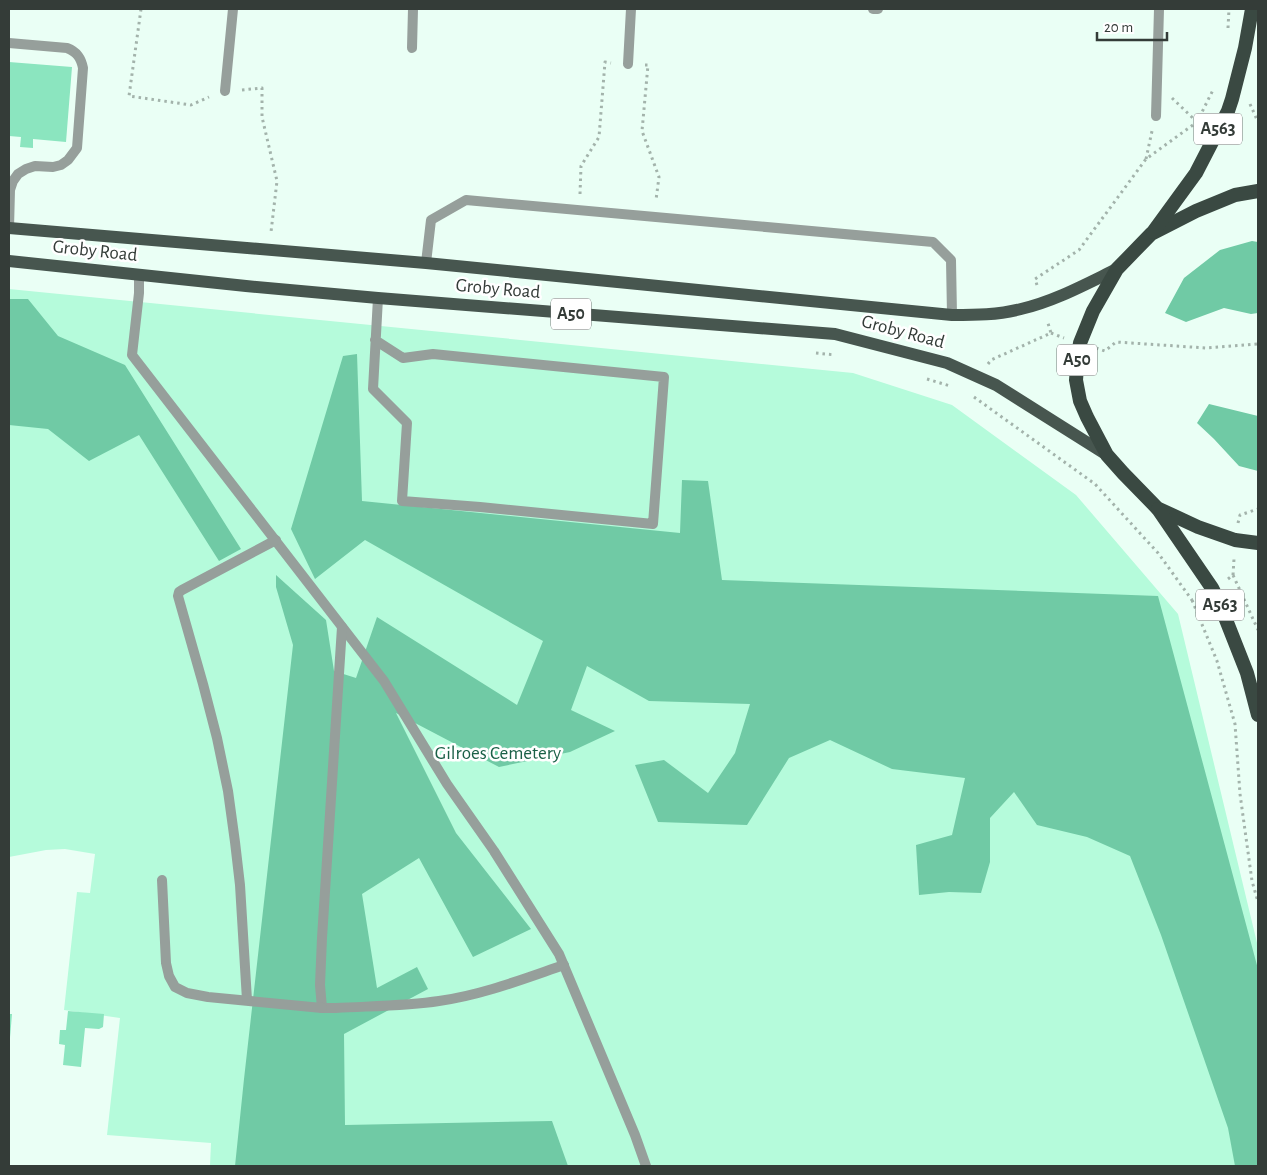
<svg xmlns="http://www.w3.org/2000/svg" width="1267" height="1175" font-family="'Alegreya Sans',sans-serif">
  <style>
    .green { fill: #b5fbdb }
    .forest { fill: #70caa5 }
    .building { fill: #8be5bf }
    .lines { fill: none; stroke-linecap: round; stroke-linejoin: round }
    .path { stroke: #a3b3ab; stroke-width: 3; stroke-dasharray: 2.5 4; stroke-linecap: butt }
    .service { stroke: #969f9b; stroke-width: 10 }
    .minor { stroke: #969f9b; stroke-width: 10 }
    .primary { stroke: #47564f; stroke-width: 12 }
    .trunk { stroke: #3a4942; stroke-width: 14 }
    .labels { text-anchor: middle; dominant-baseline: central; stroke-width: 5; stroke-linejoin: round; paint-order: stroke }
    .shield { fill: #fff; stroke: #717674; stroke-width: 1 }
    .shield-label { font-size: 18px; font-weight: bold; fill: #343c38 }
    .street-label { font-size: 19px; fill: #343c38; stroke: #fff }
    .park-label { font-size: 19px; fill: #1a6047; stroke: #fff }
  </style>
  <rect width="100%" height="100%" fill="#eafff5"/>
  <polygon class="green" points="9,289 853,373 952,405 1076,495 1178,614 1258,947 1258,1166 210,1166 211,1143 107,1135 120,1018 64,1010 77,892 90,893 95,854 65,849 46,850 9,857"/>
  <g class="forest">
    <polygon points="1252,241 1258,242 1258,313 1251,314 1224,308 1186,322 1165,313 1184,278 1220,250"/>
    <polygon points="9,299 28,299 58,336 125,365 241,549 219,561 139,435 89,461 48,429 9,425"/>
    <polygon points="357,354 362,501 680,533 682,480 708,481 722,580 1158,596 1258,969 1258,1166 1235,1166 1228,1128 1161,935 1130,856 1087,837 1037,825 1014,792 990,818 990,862 981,893 949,892 919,895 916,845 952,835 965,778 892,769 830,740 789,758 747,825 658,822 635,765 664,760 708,793 735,753 750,704 649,701 587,666 571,710 615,731 570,752 499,767 396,713 456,833 531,929 473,957 419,858 362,894 377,988 417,967 428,989 344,1034 345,1125 552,1121 568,1166 235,1166 244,1079 293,645 276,587 276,575 326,620 334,671 356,678 377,617 517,705 543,641 365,540 315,579 291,529 343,356"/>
    <polygon points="1209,404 1258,416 1258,471 1239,466 1214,439 1197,423"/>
  </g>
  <g class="building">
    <polygon points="9,62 72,67 66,142 33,139 33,148 20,147 21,137 9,136"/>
    <polygon points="68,1011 104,1014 103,1027 99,1029 85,1028 81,1067 63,1065 65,1045 59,1044 60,1030 66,1030"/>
    <polygon points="9,1014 12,1014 10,1038 9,1038"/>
  </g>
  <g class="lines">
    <g class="path">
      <polyline points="141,9 129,96 191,105 209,97"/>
      <polyline points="1228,28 1229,9"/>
      <polyline points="645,65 648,65 642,131 659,177 656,200"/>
      <polyline points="242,90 262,88 262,117 277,181 271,232"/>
      <polyline points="1172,98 1197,122"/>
      <polyline points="1250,104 1258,122"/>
      <polyline points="1146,159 1152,131"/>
      <polyline points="580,194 581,166 599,137 605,62 611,63"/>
      <polyline points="1037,285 1035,279 1079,250 1146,159 1197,122 1213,90"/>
      <polyline points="1051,333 1064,338"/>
      <polyline points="1096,348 1105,351 1116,342 1206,348 1258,344"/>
      <polyline points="816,353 835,355"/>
      <polyline points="988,364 991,360 1051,333 1047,320"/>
      <polyline points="927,379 950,386"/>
      <polyline points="974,397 1095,484 1158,553 1192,600 1197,598"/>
      <polyline points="1238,523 1240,515 1258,509"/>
      <polyline points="1233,575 1234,559"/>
      <polyline points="1228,579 1233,575 1258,630"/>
      <polyline points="1192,600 1217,661 1235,724 1240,794 1252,881 1258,902"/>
    </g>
    <g class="service">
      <path d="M9,43L67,48C77,52 81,58 83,68L77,148L68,160L61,165L53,167L35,166L26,169L18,174L13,181L10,190L9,228"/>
      <polyline points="412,48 413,9"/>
      <polyline points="139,274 139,293 132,355 384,681 447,784 494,851 559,954 635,1135 646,1166"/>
      <polyline points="375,340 403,358 433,354 664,377 653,524 480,507 402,501 407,423 373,389 378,298"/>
      <path d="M342,627L322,938L320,985L322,1008H336C371,1006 406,1006 439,1001C482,995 523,979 564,965"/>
      <polyline points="162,880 166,963 169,976 175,987 187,993 208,997 322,1008"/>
      <polyline points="247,1000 240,885 235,842 228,791 217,738 203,684 178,596 179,592 182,590 276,540"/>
    </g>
    <g class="minor">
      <polyline points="873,9 878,9"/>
      <polyline points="628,64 631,9"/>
      <polyline points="225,91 233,9"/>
      <polyline points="1156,116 1159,9"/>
      <polyline points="426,263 431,220 466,200 933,242 951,260 952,315"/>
    </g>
    <g class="primary">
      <path d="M9,228L426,263L952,315C975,315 998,315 1021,309C1055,301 1086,284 1117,269"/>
      <polyline points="9,261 246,286 378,298 835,334 947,363 996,385 1107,455"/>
    </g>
    <g class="trunk">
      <polyline points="1258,191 1235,195 1196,211 1151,234 1117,269 1093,311 1080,343 1078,355 1076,380 1080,401 1087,417 1107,455 1123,473 1157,508 1198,527 1235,540 1258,543"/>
      <polyline points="1153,232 1196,173 1228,111 1232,99 1245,48 1252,9"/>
      <polyline points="1158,509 1212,588 1219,602 1247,673 1258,715"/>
    </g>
  </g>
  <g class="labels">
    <g class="shield">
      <rect x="1194" y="113.5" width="48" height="31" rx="4"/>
      <rect x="551" y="298.5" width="40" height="31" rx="4"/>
      <rect x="1057" y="344.5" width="40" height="31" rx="4"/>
      <rect x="1196" y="589.5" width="48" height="31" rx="4"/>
    </g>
    <g class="shield-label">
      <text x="1218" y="129">A563</text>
      <text x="571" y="314">A50</text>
      <text x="1077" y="360">A50</text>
      <text x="1220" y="605">A563</text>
    </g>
    <g class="street-label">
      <text transform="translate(95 251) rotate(6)">Groby Road</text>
      <text transform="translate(498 289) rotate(5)">Groby Road</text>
      <text transform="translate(903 332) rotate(15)">Groby Road</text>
    </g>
    <g class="park-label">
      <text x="498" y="753">Gilroes Cemetery</text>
    </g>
  </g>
  <rect width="1267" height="1175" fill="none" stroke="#343c38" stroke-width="20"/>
  <path d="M1097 32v8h70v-8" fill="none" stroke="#343c38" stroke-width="2.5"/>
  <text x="1104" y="32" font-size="15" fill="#343c38" stroke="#ffffff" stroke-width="4" paint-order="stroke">20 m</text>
</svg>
